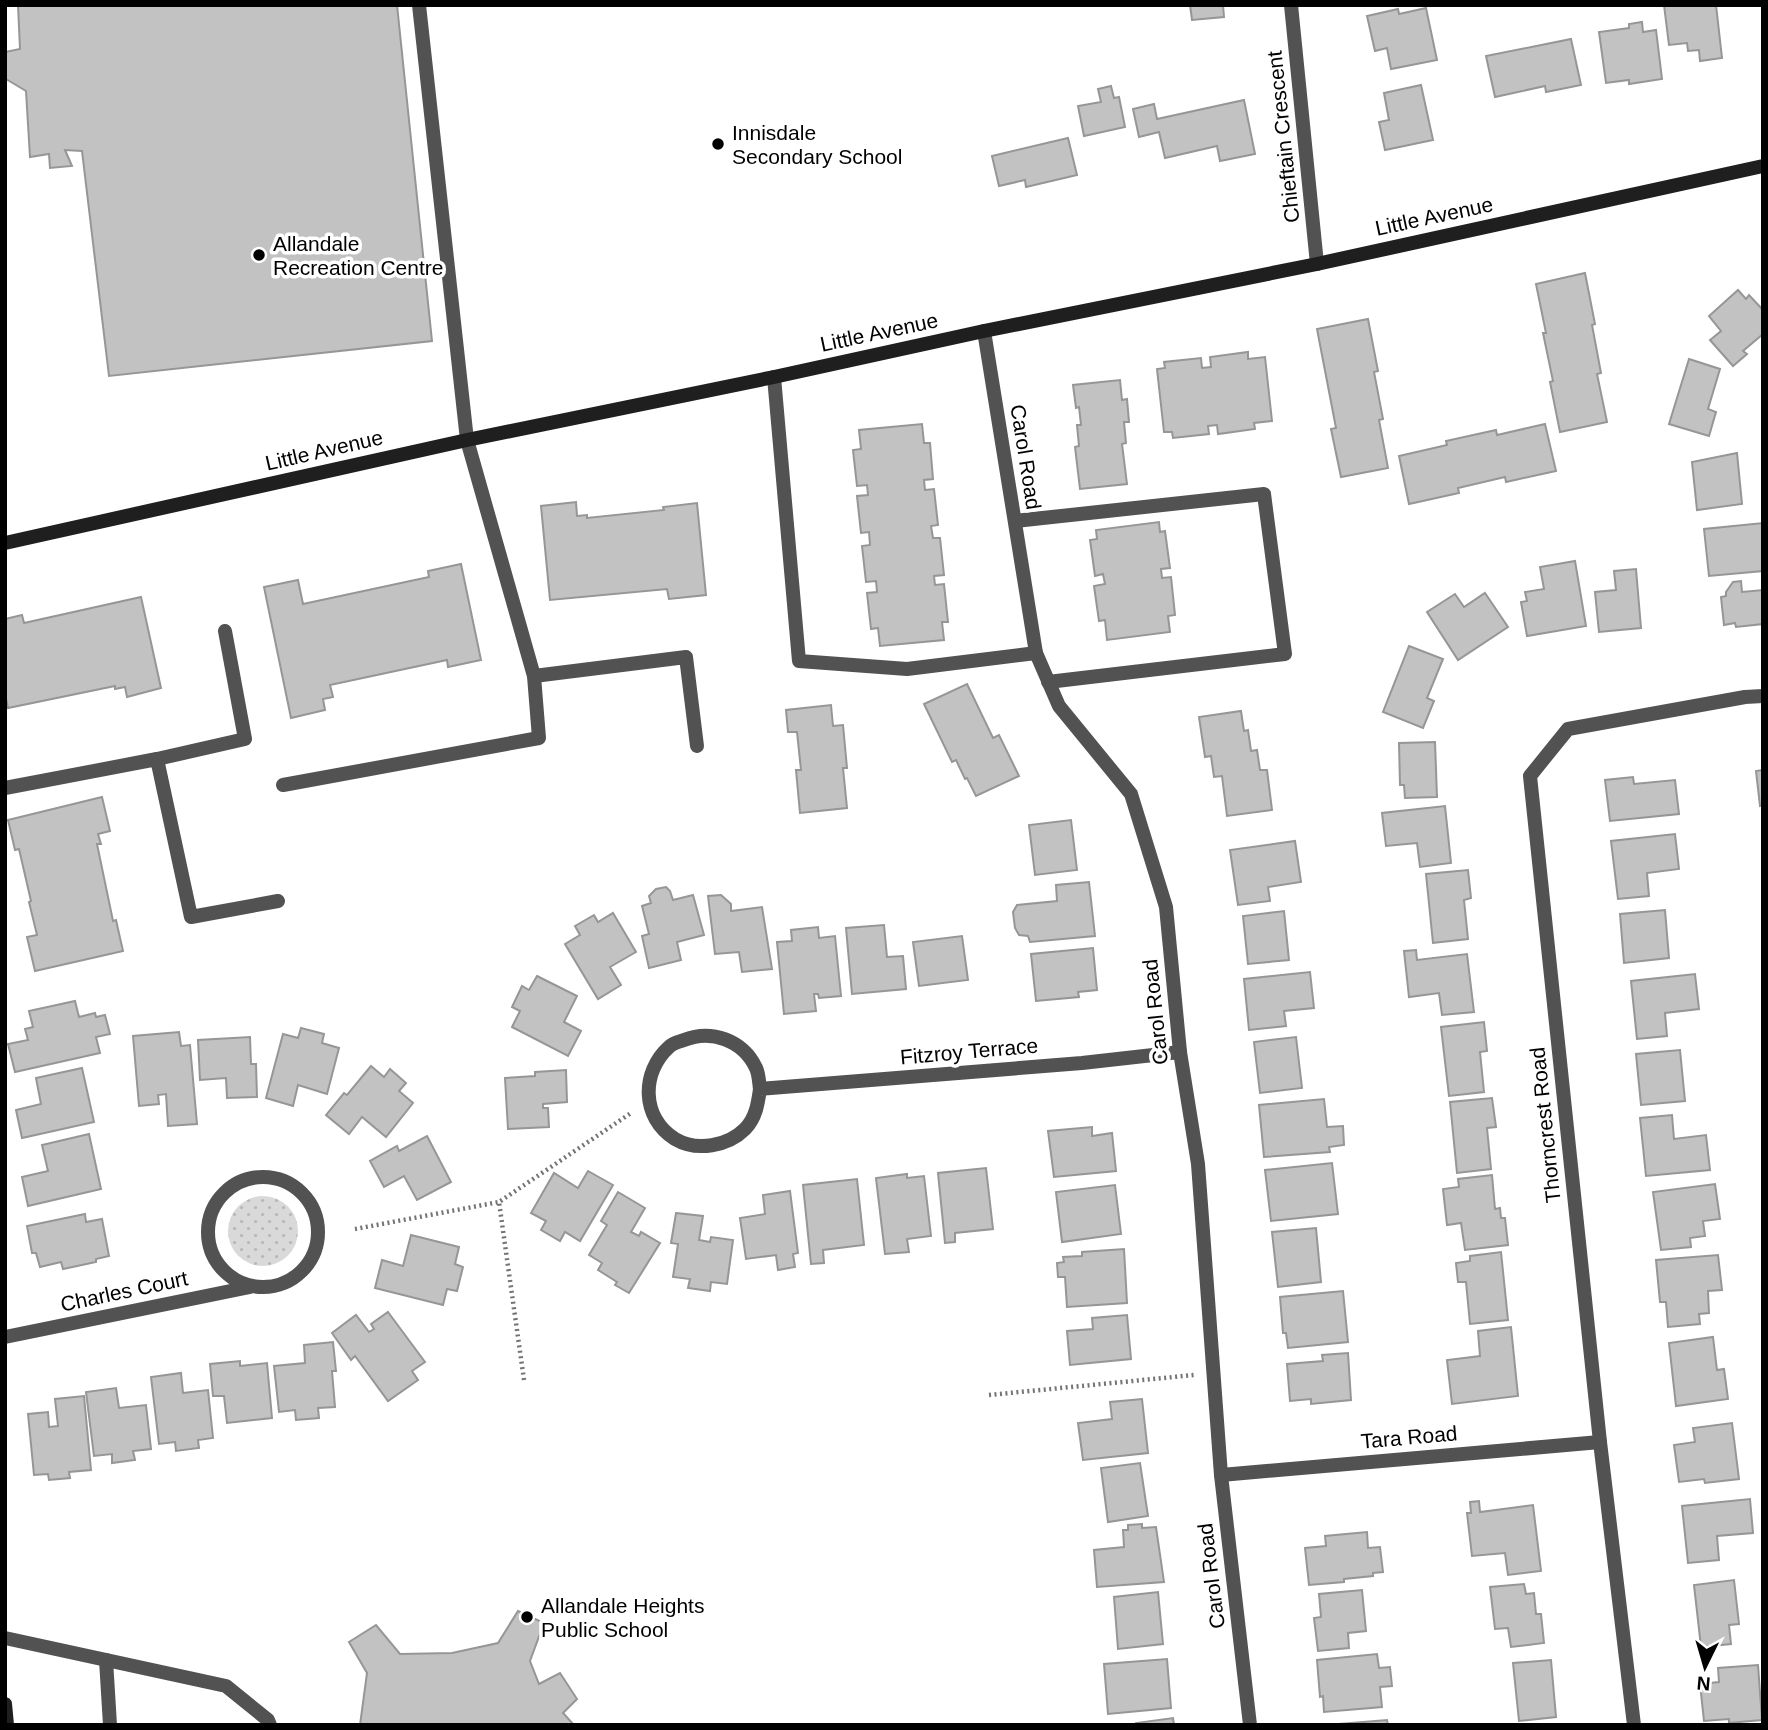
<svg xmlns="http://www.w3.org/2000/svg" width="1768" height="1730" font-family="Helvetica,sans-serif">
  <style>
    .grass { fill: url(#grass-dots) }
    .building { fill: #c2c2c2; stroke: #969696; stroke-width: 2 }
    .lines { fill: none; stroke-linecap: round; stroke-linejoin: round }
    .path { stroke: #747474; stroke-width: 4.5; stroke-dasharray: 2 3.5; stroke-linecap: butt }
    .lane { stroke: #525252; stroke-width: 14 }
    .street { stroke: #525252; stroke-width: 14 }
    .secondary { stroke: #1f1f1f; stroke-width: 14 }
    .poi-dot { fill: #000; stroke: #fff; stroke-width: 2.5 }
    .labels { text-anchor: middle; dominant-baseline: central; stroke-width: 7; stroke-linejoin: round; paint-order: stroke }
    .poi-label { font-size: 21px; fill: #000; stroke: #fff; text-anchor: start }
    .street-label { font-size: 21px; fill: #000; stroke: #fff }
  </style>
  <defs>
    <pattern id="grass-dots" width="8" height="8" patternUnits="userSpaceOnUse" patternTransform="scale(1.75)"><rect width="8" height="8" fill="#d9d9d9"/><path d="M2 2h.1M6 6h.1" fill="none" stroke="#b8b8b8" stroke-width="1.8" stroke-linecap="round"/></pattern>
  </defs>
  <rect width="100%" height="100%" fill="#fff"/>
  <circle class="grass" cx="263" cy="1231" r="35"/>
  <g class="building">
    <polygon points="18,5 397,5 432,341 109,376 82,151 65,150 72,166 50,168 49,154 30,157 26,91 6,79 5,52 20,49"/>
    <polygon points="1190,5 1223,5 1224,17 1192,20"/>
    <polygon points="1664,5 1716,5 1722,58 1700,61 1699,50 1688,51 1687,43 1669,45"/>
    <polygon points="1426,8 1437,60 1391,69 1387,48 1375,51 1367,16 1398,9 1399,14"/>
    <polygon points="1642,22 1643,32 1656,30 1662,79 1629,84 1629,80 1606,83 1599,32 1629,28 1629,24"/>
    <polygon points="1571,39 1581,85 1546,92 1545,86 1495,97 1486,56"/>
    <polygon points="1421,85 1433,140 1385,150 1379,122 1389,120 1384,93"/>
    <polygon points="1111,86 1114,98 1119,97 1125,127 1084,136 1078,106 1101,102 1098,89"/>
    <polygon points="1244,100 1255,154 1220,161 1217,146 1165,158 1159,132 1139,137 1133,109 1154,104 1157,119"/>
    <polygon points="1068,138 1077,175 1026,187 1025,180 999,186 992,156"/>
    <polygon points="1585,273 1595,324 1592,325 1601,373 1597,374 1607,422 1560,432 1550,382 1553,381 1543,333 1546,333 1536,284"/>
    <polygon points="1738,290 1746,299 1749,295 1763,310 1763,334 1743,351 1747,354 1733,366 1710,340 1721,331 1709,316"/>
    <polygon points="1368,319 1378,371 1374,372 1383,419 1379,420 1388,468 1341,477 1331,429 1336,428 1317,329"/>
    <polygon points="1248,352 1248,359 1265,357 1272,421 1254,423 1255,429 1218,434 1217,425 1208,426 1209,434 1173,438 1172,432 1164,432 1157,369 1165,368 1164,362 1201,358 1202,368 1211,367 1210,357"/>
    <polygon points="1689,359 1720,369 1708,409 1716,412 1709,436 1669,424"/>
    <polygon points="1120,380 1122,400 1127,399 1129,422 1124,422 1126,443 1122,444 1127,484 1080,489 1075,447 1079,446 1077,425 1081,425 1079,407 1076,408 1073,385"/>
    <polygon points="922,424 924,443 930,443 933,479 924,480 925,490 934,489 938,525 931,526 933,538 940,538 944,575 934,576 935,585 944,584 948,622 942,622 944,640 880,646 878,628 871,629 867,593 877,592 876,581 866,582 862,546 870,545 869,532 861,533 857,496 868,495 867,485 857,486 853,450 861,449 859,430"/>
    <polygon points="1545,424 1556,471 1506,482 1505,477 1458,488 1459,493 1409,504 1399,456 1447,445 1446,441 1496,430 1497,435"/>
    <polygon points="1737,453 1742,504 1697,510 1692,462"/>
    <polygon points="576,502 577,516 587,515 587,518 664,510 663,507 697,503 706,595 669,599 667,589 550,600 541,506"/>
    <polygon points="1159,522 1160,532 1165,531 1170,568 1161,569 1162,578 1171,577 1175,615 1168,616 1170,632 1107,640 1105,620 1099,621 1094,586 1105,584 1103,574 1095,576 1090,540 1097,539 1096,530"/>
    <polygon points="1763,523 1763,571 1709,576 1704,529"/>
    <polygon points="1575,561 1586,626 1527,636 1521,602 1527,601 1525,592 1544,589 1540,567"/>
    <polygon points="461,564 481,660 448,667 447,660 330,685 333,697 323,699 325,710 291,718 264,587 298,580 303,604 429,577 428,571"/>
    <polygon points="1636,569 1641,628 1599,632 1595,592 1616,590 1614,571"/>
    <polygon points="1741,581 1742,592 1763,590 1763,624 1736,627 1735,623 1724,625 1721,597 1726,596 1726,592 1733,582"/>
    <polygon points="1485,593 1508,627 1458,660 1427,612 1455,594 1464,607"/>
    <polygon points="141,597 161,688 127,697 125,687 115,689 115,686 8,708 5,694 5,619 22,615 24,623"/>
    <polygon points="1409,646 1443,659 1427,698 1434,701 1423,728 1383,712"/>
    <polygon points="967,684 993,738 999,735 1019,776 976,796 967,778 965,779 956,760 952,762 924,704"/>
    <polygon points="831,705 833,726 843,725 847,768 843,768 847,808 800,813 796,770 801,770 797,732 788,732 786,710"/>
    <polygon points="1241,711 1244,731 1248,730 1251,751 1257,750 1260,770 1267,770 1272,810 1227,816 1222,776 1214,777 1211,756 1205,757 1199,717"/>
    <polygon points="1435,742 1437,797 1405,798 1404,785 1400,785 1399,743"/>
    <polygon points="1763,770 1763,805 1760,806 1756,771"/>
    <polygon points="1633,777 1634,784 1675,780 1679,814 1610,821 1605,780"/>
    <polygon points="102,797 110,831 98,834 101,844 97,844 113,921 116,920 123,951 35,971 27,937 37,935 29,902 31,901 19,849 15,850 8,820"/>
    <polygon points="1445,806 1451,863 1420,867 1417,843 1386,846 1382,813"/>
    <polygon points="1071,820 1077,870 1035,875 1029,825"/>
    <polygon points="1675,834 1679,869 1647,873 1649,896 1618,899 1611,841"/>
    <polygon points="1295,841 1301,882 1268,887 1270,901 1238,905 1230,850"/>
    <polygon points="1468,870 1471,898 1464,900 1468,939 1433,943 1426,874"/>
    <polygon points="1089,882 1095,936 1030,942 1028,936 1019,935 1015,928 1013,912 1017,905 1057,901 1056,885"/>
    <polygon points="666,887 670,891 673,900 693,895 704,935 677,942 681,960 649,968 642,936 649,934 642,906 651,903 649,896 656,889"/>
    <polygon points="721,895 731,904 731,911 762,907 772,969 742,972 739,952 715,954 708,896"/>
    <polygon points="1665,910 1669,958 1624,963 1620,914"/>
    <polygon points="1284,911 1289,960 1248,964 1243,916"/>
    <polygon points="613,913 636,952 610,967 621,985 598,999 565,944 580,935 575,926 594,915 598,922"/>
    <polygon points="884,925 887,957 903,956 906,989 852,994 846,928"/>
    <polygon points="818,927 819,938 835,936 841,996 819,998 818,994 814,994 816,1011 784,1014 777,942 792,941 791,930"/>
    <polygon points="962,936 968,980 919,986 913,942"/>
    <polygon points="1093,948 1097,990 1078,992 1079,997 1036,1001 1031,954"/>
    <polygon points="1416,950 1417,960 1467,954 1474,1012 1442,1015 1439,993 1409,997 1404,951"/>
    <polygon points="1310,972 1314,1008 1284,1011 1286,1026 1249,1030 1244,979"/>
    <polygon points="1695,974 1699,1009 1665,1013 1667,1036 1637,1039 1631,981"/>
    <polygon points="537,976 577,996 564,1022 581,1031 568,1056 512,1027 520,1011 512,1007 522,986 529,990"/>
    <polygon points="75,1001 79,1017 95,1013 96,1017 105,1015 110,1034 96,1037 100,1053 15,1072 8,1044 28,1040 25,1029 33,1027 29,1011"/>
    <polygon points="1484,1022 1487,1051 1480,1052 1484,1092 1449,1096 1441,1027"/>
    <polygon points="301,1028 324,1034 322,1043 339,1048 327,1094 298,1085 293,1106 266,1098 283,1034 298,1038"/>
    <polygon points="179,1032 181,1046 190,1045 197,1124 168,1126 166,1094 158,1095 159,1104 139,1106 133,1036"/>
    <polygon points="250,1037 251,1064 256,1064 257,1097 227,1098 226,1078 200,1080 198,1040"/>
    <polygon points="1296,1037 1302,1088 1260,1093 1254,1042"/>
    <polygon points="1680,1050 1685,1101 1641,1105 1636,1054"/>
    <polygon points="371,1066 384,1077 390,1069 406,1083 399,1091 413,1103 386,1137 362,1117 349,1134 326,1115 344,1093 347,1095"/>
    <polygon points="82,1068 94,1122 22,1138 16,1110 41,1104 36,1078"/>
    <polygon points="566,1070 567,1102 543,1104 543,1108 548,1108 549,1127 508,1129 505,1078 535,1076 535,1072"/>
    <polygon points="1492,1098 1496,1127 1487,1128 1491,1169 1457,1173 1450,1102"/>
    <polygon points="1324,1099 1327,1127 1343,1126 1344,1145 1329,1147 1330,1152 1264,1157 1259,1105"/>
    <polygon points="1672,1115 1674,1139 1706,1135 1710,1170 1646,1176 1640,1118"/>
    <polygon points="1092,1127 1092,1136 1112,1133 1116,1171 1054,1177 1048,1131"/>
    <polygon points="89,1134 101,1189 28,1206 22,1177 48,1171 42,1145"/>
    <polygon points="427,1136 451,1182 417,1200 404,1176 384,1187 370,1161 397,1146 399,1151"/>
    <polygon points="1332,1163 1338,1214 1271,1221 1265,1170"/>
    <polygon points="986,1168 993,1229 955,1233 955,1242 945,1243 938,1173"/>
    <polygon points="588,1171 613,1185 580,1241 565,1232 560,1241 541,1230 546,1221 531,1213 554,1173 578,1188"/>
    <polygon points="907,1174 907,1178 924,1176 931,1236 907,1239 909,1252 885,1254 876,1178"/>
    <polygon points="1492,1175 1495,1209 1500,1208 1501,1218 1505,1218 1508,1245 1465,1250 1461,1223 1447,1225 1443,1189 1459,1187 1458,1179"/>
    <polygon points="857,1179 864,1245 823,1250 824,1263 811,1264 803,1185"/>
    <polygon points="1715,1184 1720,1219 1703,1221 1705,1236 1690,1238 1691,1247 1661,1250 1653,1192"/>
    <polygon points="1115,1185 1121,1234 1062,1242 1056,1192"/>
    <polygon points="790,1191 798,1253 793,1254 795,1267 778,1270 776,1255 746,1259 740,1218 765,1214 763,1195"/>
    <polygon points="618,1192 645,1208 631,1232 639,1236 641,1232 660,1243 629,1293 615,1285 617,1282 598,1270 602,1263 589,1255 607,1225 601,1221"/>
    <polygon points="676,1213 703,1216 699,1240 710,1242 711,1237 733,1240 727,1284 711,1282 710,1291 688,1288 690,1279 673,1277 678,1244 671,1243"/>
    <polygon points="85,1214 86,1222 102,1219 109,1256 96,1259 96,1262 63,1269 61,1262 40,1267 36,1253 32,1253 27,1226"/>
    <polygon points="1316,1228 1321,1282 1278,1287 1272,1232"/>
    <polygon points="411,1235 459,1247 455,1264 463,1267 457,1291 447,1289 443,1305 375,1288 382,1260 403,1266"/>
    <polygon points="1124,1249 1127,1303 1067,1307 1065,1277 1058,1277 1057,1263 1064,1262 1063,1257 1082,1256 1082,1252"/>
    <polygon points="1501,1252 1508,1320 1470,1324 1466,1282 1458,1282 1456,1263 1470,1261 1470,1256"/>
    <polygon points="1718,1255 1722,1290 1708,1291 1709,1313 1699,1314 1700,1324 1668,1327 1666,1302 1660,1302 1656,1260"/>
    <polygon points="1343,1291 1348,1342 1288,1348 1286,1333 1283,1333 1280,1297"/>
    <polygon points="388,1312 425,1362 412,1371 418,1380 388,1401 355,1356 351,1360 332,1333 356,1315 369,1332 374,1329 371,1324"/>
    <polygon points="1127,1315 1131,1359 1070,1365 1067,1331 1093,1329 1092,1318"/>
    <polygon points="1511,1327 1518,1396 1452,1404 1447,1360 1480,1356 1478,1331"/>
    <polygon points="1713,1337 1717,1370 1724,1369 1728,1399 1676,1406 1669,1343"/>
    <polygon points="333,1342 336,1371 332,1371 335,1407 318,1408 319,1418 296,1420 295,1410 279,1412 274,1366 305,1363 304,1345"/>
    <polygon points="1348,1353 1351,1400 1311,1404 1311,1399 1290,1401 1287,1364 1323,1361 1322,1355"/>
    <polygon points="240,1361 240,1366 267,1363 272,1418 227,1423 224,1396 213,1396 210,1364"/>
    <polygon points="181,1373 183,1393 208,1390 213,1438 198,1440 199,1448 176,1451 175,1442 159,1444 151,1377"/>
    <polygon points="116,1388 119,1408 146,1405 151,1449 133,1451 135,1460 112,1463 112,1454 94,1456 86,1392"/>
    <polygon points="84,1396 91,1470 69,1472 70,1478 49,1480 48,1474 34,1475 28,1414 48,1412 49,1427 58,1426 55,1399"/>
    <polygon points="1142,1399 1148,1453 1083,1460 1078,1423 1112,1419 1110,1402"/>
    <polygon points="1732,1423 1739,1479 1705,1483 1704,1479 1679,1482 1674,1445 1695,1442 1693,1428"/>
    <polygon points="1140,1463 1148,1516 1108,1522 1101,1468"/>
    <polygon points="1750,1499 1753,1533 1717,1536 1719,1560 1688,1563 1682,1506"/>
    <polygon points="1479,1501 1480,1512 1533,1505 1541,1571 1508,1575 1505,1553 1472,1556 1467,1513 1471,1513 1470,1502"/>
    <polygon points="1142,1524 1142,1528 1156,1527 1164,1582 1097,1587 1094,1550 1124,1547 1123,1530 1128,1530 1128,1525"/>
    <polygon points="1367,1532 1368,1548 1380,1547 1383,1572 1373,1573 1373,1576 1344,1579 1344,1582 1309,1585 1305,1548 1326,1546 1325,1536"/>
    <polygon points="1734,1580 1739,1624 1729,1625 1731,1644 1701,1647 1694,1585"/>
    <polygon points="1524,1584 1526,1594 1534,1593 1536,1614 1541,1614 1544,1643 1511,1647 1508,1628 1495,1629 1490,1587"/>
    <polygon points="1362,1590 1366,1631 1348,1633 1349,1648 1318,1651 1314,1618 1321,1617 1319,1594"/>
    <polygon points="1158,1592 1163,1644 1118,1649 1114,1597"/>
    <polygon points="518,1611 544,1623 530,1661 539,1684 560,1673 577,1699 563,1713 574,1725 360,1725 367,1673 349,1642 376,1625 400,1654 452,1653 498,1643"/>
    <polygon points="1377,1654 1379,1668 1390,1667 1392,1686 1380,1687 1382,1707 1324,1712 1323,1696 1320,1697 1317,1660"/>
    <polygon points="1167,1659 1171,1708 1108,1714 1104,1664"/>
    <polygon points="1551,1660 1556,1717 1519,1721 1513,1663"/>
    <polygon points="1758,1665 1762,1720 1729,1723 1729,1719 1704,1721 1700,1684 1719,1682 1718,1668"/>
    <polygon points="1173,1718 1174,1725 1136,1725 1136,1723"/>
    <polygon points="1387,1720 1388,1725 1326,1725"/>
  </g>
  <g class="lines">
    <g class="path">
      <polyline points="355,1229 499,1202"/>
      <polyline points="524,1380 499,1202 631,1113"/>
      <polyline points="989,1395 1194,1375"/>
    </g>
    <g class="lane">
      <polyline points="774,377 799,661 907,669 1036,653"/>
      <polyline points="1015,521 1264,494 1285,654 1048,682"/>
      <polyline points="534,676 686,657 697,746"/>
      <polyline points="157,759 245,739 225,631"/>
      <polyline points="283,785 539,738 534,676 467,440 419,5"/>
      <polyline points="5,788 157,759 191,917 278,901"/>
      <polyline points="5,1638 226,1686 268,1720 270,1725"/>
      <polyline points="106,1660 110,1725"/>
    </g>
    <g class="street">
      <polyline points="1291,5 1317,264"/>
      <polyline points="984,331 1036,653 1059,706 1131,794 1166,907 1180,1052 1198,1164 1221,1475 1250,1725"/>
      <path d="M760,1089C759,1083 759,1074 756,1068C743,1040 711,1029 684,1040C679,1042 673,1043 669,1047C641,1072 641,1118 675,1139C697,1152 728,1146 745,1129C756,1118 758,1103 760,1089L1082,1063L1180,1052"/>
      <circle cx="263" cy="1232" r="55"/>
      <polyline points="5,1337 250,1287"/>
      <polyline points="1221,1475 1600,1442"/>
      <polyline points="1634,1725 1600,1442 1530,776 1568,729 1745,697 1763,696"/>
    </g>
    <g class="secondary">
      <polyline points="5,543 467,440 774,377 984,331 1317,264 1763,166"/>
      <polyline points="5,1704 7,1725"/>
    </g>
  </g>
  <g class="poi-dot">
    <circle cx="718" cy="144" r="7"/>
    <circle cx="259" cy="255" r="7"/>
    <circle cx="527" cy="1617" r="7"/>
  </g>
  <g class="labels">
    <g class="poi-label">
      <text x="732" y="132">Innisdale<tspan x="732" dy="24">Secondary School</tspan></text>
      <text x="273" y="243">Allandale<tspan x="273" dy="24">Recreation Centre</tspan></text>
      <text x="541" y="1605">Allandale Heights<tspan x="541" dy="24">Public School</tspan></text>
    </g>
    <g class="street-label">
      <text transform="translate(1283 137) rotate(-96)">Chieftain Crescent</text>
      <text transform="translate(1434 216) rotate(-12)">Little Avenue</text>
      <text transform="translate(879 332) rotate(-12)">Little Avenue</text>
      <text transform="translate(324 450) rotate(-13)">Little Avenue</text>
      <text transform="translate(1026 457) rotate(81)">Carol Road</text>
      <text transform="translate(1155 1012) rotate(-96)">Carol Road</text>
      <text transform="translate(969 1051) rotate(-5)">Fitzroy Terrace</text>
      <text transform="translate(1545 1125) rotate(-96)">Thorncrest Road</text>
      <text transform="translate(124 1291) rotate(-12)">Charles Court</text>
      <text transform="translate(1409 1437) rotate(-5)">Tara Road</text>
      <text transform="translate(1211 1576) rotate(-97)">Carol Road</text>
    </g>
  </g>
  <rect width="1768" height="1730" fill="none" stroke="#000000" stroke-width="14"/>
  <g transform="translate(1705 1667) rotate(185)" stroke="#ffffff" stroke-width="5" paint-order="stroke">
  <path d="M0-5L12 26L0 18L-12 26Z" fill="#000000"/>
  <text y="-10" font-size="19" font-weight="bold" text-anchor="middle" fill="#000000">N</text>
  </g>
</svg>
